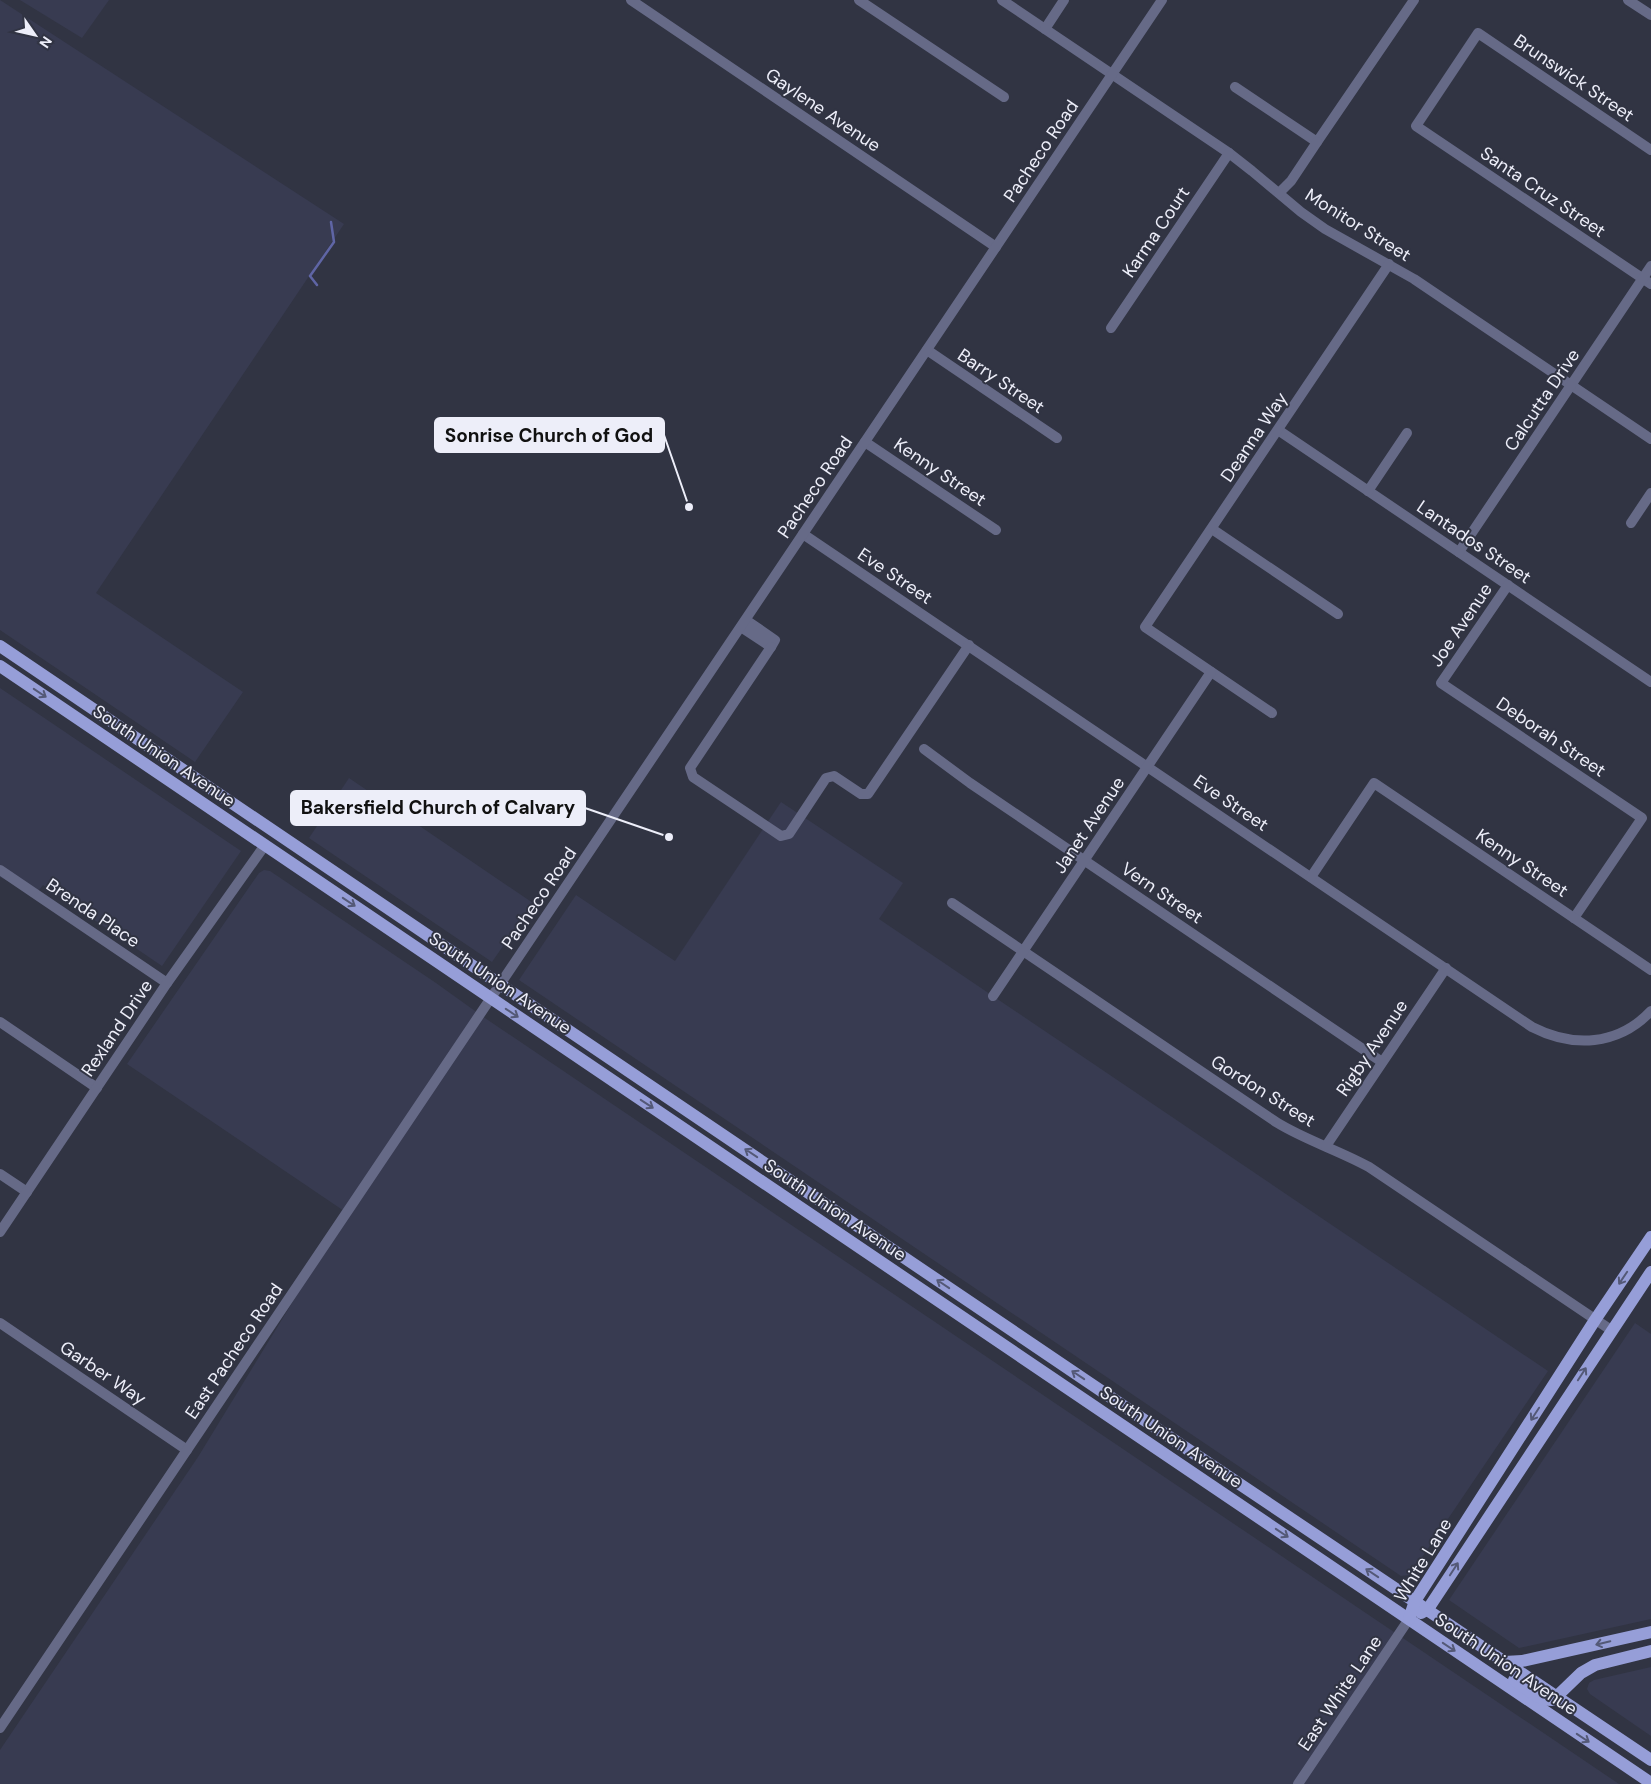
<svg xmlns="http://www.w3.org/2000/svg" width="1651" height="1784" font-family="'DM Sans',sans-serif">
  <style>
    .built { fill: #383b51 }
    .lines { fill: none; stroke-linecap: round; stroke-linejoin: round }
    .stream { stroke: #5f65a5; stroke-width: 2.5 }
    .minor { stroke: #666a87; stroke-width: 10 }
    .major { stroke: #969ed8; stroke-width: 12 }
    .oneway { stroke: #545977 }
    .labels { text-anchor: middle; dominant-baseline: central; stroke-width: 4; stroke-linejoin: round; paint-order: stroke }
    .street-label { font-size: 18px; fill: #edeef9; stroke: #313443 }
    .leader { fill: none; stroke: #edeef9; stroke-width: 2 }
    .callout-dot { fill: #edeef9; stroke: #313443; stroke-width: 2 }
    .callout { fill: #edeef9; stroke: #edeef9; stroke-width: 2 }
    .callout-label { font-size: 19px; text-anchor: middle; font-weight: bold; fill: #111 }
  </style>
  <rect width="100%" height="100%" fill="#313443"/>
  <g class="built">
    <polygon points="0,0 344,224 96,593 243,692 195,762 0,630"/>
    <polygon points="20,0 109,0 82,38"/>
    <polygon points="0,688 241,851 162,966 43,885 35,895 0,877"/>
    <polygon points="349,778 533,903 492,962 309,838"/>
    <polygon points="781,802 903,883 879,919 1548,1371 1410,1575 1401,1576 519,980 576,895 675,961"/>
    <polygon points="264,870 270,871 436,983 482,1016 1619,1784 0,1784 0,1750 198,1457 347,1213 127,1064 259,873"/>
    <polygon points="1635,1323 1651,1334 1651,1619 1519,1648 1449,1600"/>
    <polygon points="1651,1667 1651,1736 1590,1694 1587,1689 1589,1683 1594,1680"/>
  </g>
  <g class="lines">
    <polyline class="stream" points="317,285 310,276 334,242 331,222"/>
    <g class="minor">
      <polyline points="631,0 996,247"/>
      <polyline points="859,0 1004,97"/>
      <polyline points="1002,0 1229,153 1252,171 1301,212 1325,229 1414,279 1651,439"/>
      <polyline points="1628,0 1651,15"/>
      <polyline points="1045,29 1064,0"/>
      <polyline points="1235,87 1317,142 1414,0"/>
      <polyline points="1651,150 1478,33 1416,126 1651,284"/>
      <polyline points="1279,193 1291,181 1317,142"/>
      <polyline points="1111,328 1229,153"/>
      <polyline points="927,350 1057,438"/>
      <polyline points="1278,430 1651,682"/>
      <polyline points="865,442 996,530"/>
      <polyline points="1368,491 1407,433"/>
      <polyline points="1631,523 1651,493"/>
      <polyline points="1212,529 1338,614"/>
      <path d="M803,534L1532,1027C1573,1048 1618,1046 1651,1011"/>
      <polyline points="1459,552 1651,266"/>
      <polyline points="1508,585 1441,683 1642,818 1574,918"/>
      <polyline points="741,627 771,647 775,640 746,620"/>
      <polyline points="771,647 690,768 693,777 781,836 789,834 826,778 834,776 861,794 868,794 969,645"/>
      <polyline points="1272,713 1145,627 1389,264"/>
      <polyline points="924,749 970,783 1382,1062"/>
      <polyline points="0,870 167,983"/>
      <polyline points="1311,877 1374,783 1651,970"/>
      <path d="M952,903L1276,1122C1305,1140 1338,1150 1369,1167L1611,1330"/>
      <polyline points="993,996 1211,672"/>
      <polyline points="0,1022 97,1088"/>
      <polyline points="1326,1146 1446,968"/>
      <polyline points="0,1174 27,1192"/>
      <polyline points="0,1232 167,983 265,845"/>
      <polyline points="0,1323 187,1450"/>
      <polyline points="0,1728 1162,0"/>
      <polyline points="1298,1784 1409,1619"/>
    </g>
    <g class="major">
      <polyline points="0,646 1162,1432 1651,1760"/>
      <polyline points="0,666 1651,1783"/>
      <polyline points="1421,1613 1428,1609 1651,1272"/>
      <polyline points="1409,1619 1415,1601 1595,1320 1651,1237"/>
      <polyline points="1505,1662 1522,1661 1651,1632"/>
      <path d="M1514,1680C1525,1688 1539,1701 1553,1700L1581,1673L1595,1665L1651,1651"/>
    </g>
  </g>
  <defs><path id="oneway-shaft" d="M-6 0H5M1.5-3L5.5 0L1.5 3" fill="none" stroke-width="1.6" stroke-linecap="round" stroke-linejoin="round" transform="scale(1.25)"/></defs>
  <g class="oneway">
    <use href="#oneway-shaft" transform="translate(40 693) rotate(34)"/>
    <use href="#oneway-shaft" transform="translate(349 902) rotate(34)"/>
    <use href="#oneway-shaft" transform="translate(512 1013) rotate(34)"/>
    <use href="#oneway-shaft" transform="translate(647 1104) rotate(33)"/>
    <use href="#oneway-shaft" transform="translate(751 1153) rotate(-146)"/>
    <use href="#oneway-shaft" transform="translate(1623 1278) rotate(124)"/>
    <use href="#oneway-shaft" transform="translate(943 1284) rotate(-146)"/>
    <use href="#oneway-shaft" transform="translate(1582 1374) rotate(-57)"/>
    <use href="#oneway-shaft" transform="translate(1078 1375) rotate(-146)"/>
    <use href="#oneway-shaft" transform="translate(1535 1414) rotate(123)"/>
    <use href="#oneway-shaft" transform="translate(1282 1533) rotate(34)"/>
    <use href="#oneway-shaft" transform="translate(1454 1569) rotate(-57)"/>
    <use href="#oneway-shaft" transform="translate(1372 1573) rotate(-146)"/>
    <use href="#oneway-shaft" transform="translate(1603 1643) rotate(167)"/>
    <use href="#oneway-shaft" transform="translate(1449 1647) rotate(34)"/>
    <use href="#oneway-shaft" transform="translate(1583 1738) rotate(34)"/>
  </g>
  <g class="labels">
    <g class="street-label">
      <text transform="translate(1574 78) rotate(34)">Brunswick Street</text>
      <text transform="translate(823 110) rotate(34)">Gaylene Avenue</text>
      <text transform="translate(1041 151) rotate(-56)">Pacheco Road</text>
      <text transform="translate(1543 192) rotate(34)">Santa Cruz Street</text>
      <text transform="translate(1358 225) rotate(32)">Monitor Street</text>
      <text transform="translate(1156 232) rotate(-56)">Karma Court</text>
      <text transform="translate(1001 381) rotate(34)">Barry Street</text>
      <text transform="translate(1542 400) rotate(-56)">Calcutta Drive</text>
      <text transform="translate(1254 437) rotate(-56)">Deanna Way</text>
      <text transform="translate(940 472) rotate(34)">Kenny Street</text>
      <text transform="translate(815 487) rotate(-56)">Pacheco Road</text>
      <text transform="translate(1474 542) rotate(34)">Lantados Street</text>
      <text transform="translate(895 576) rotate(34)">Eve Street</text>
      <text transform="translate(1461 625) rotate(-56)">Joe Avenue</text>
      <text transform="translate(1551 737) rotate(34)">Deborah Street</text>
      <text transform="translate(164 756) rotate(34)">South Union Avenue</text>
      <text transform="translate(1231 803) rotate(34)">Eve Street</text>
      <text transform="translate(1089 825) rotate(-56)">Janet Avenue</text>
      <text transform="translate(1522 863) rotate(34)">Kenny Street</text>
      <text transform="translate(1162 893) rotate(34)">Vern Street</text>
      <text transform="translate(539 898) rotate(-56)">Pacheco Road</text>
      <text transform="translate(93 913) rotate(34)">Brenda Place</text>
      <text transform="translate(500 983) rotate(34)">South Union Avenue</text>
      <text transform="translate(117 1028) rotate(-56)">Rexland Drive</text>
      <text transform="translate(1372 1048) rotate(-56)">Rigby Avenue</text>
      <text transform="translate(1263 1091) rotate(32)">Gordon Street</text>
      <text transform="translate(835 1210) rotate(34)">South Union Avenue</text>
      <text transform="translate(234 1351) rotate(-56)">East Pacheco Road</text>
      <text transform="translate(103 1373) rotate(34)">Garber Way</text>
      <text transform="translate(1171 1437) rotate(34)">South Union Avenue</text>
      <text transform="translate(1423 1560) rotate(-59)">White Lane</text>
      <text transform="translate(1506 1664) rotate(34)">South Union Avenue</text>
      <text transform="translate(1340 1693) rotate(-56)">East White Lane</text>
    </g>
  </g>
  <path class="leader" d="M689 507L664 435M669 837L585 808"/>
  <g class="callout-dot">
    <circle cx="689" cy="507" r="5"/>
    <circle cx="669" cy="837" r="5"/>
  </g>
  <g class="callout">
    <rect x="435" y="418" width="229" height="34" rx="5"/>
    <rect x="291" y="791" width="294" height="34" rx="5"/>
  </g>
  <g class="callout-label">
    <text x="549" y="442">Sonrise Church of God</text>
    <text x="438" y="814">Bakersfield Church of Calvary</text>
  </g>
  <g transform="translate(35 35) rotate(124)" stroke="#313443" stroke-width="4" paint-order="stroke">
  <path d="M0-4L9 19L0 12L-9 19Z" fill="#edeef9"/>
  <text y="-8" font-size="14" font-weight="bold" text-anchor="middle" fill="#edeef9">N</text>
  </g>
</svg>
